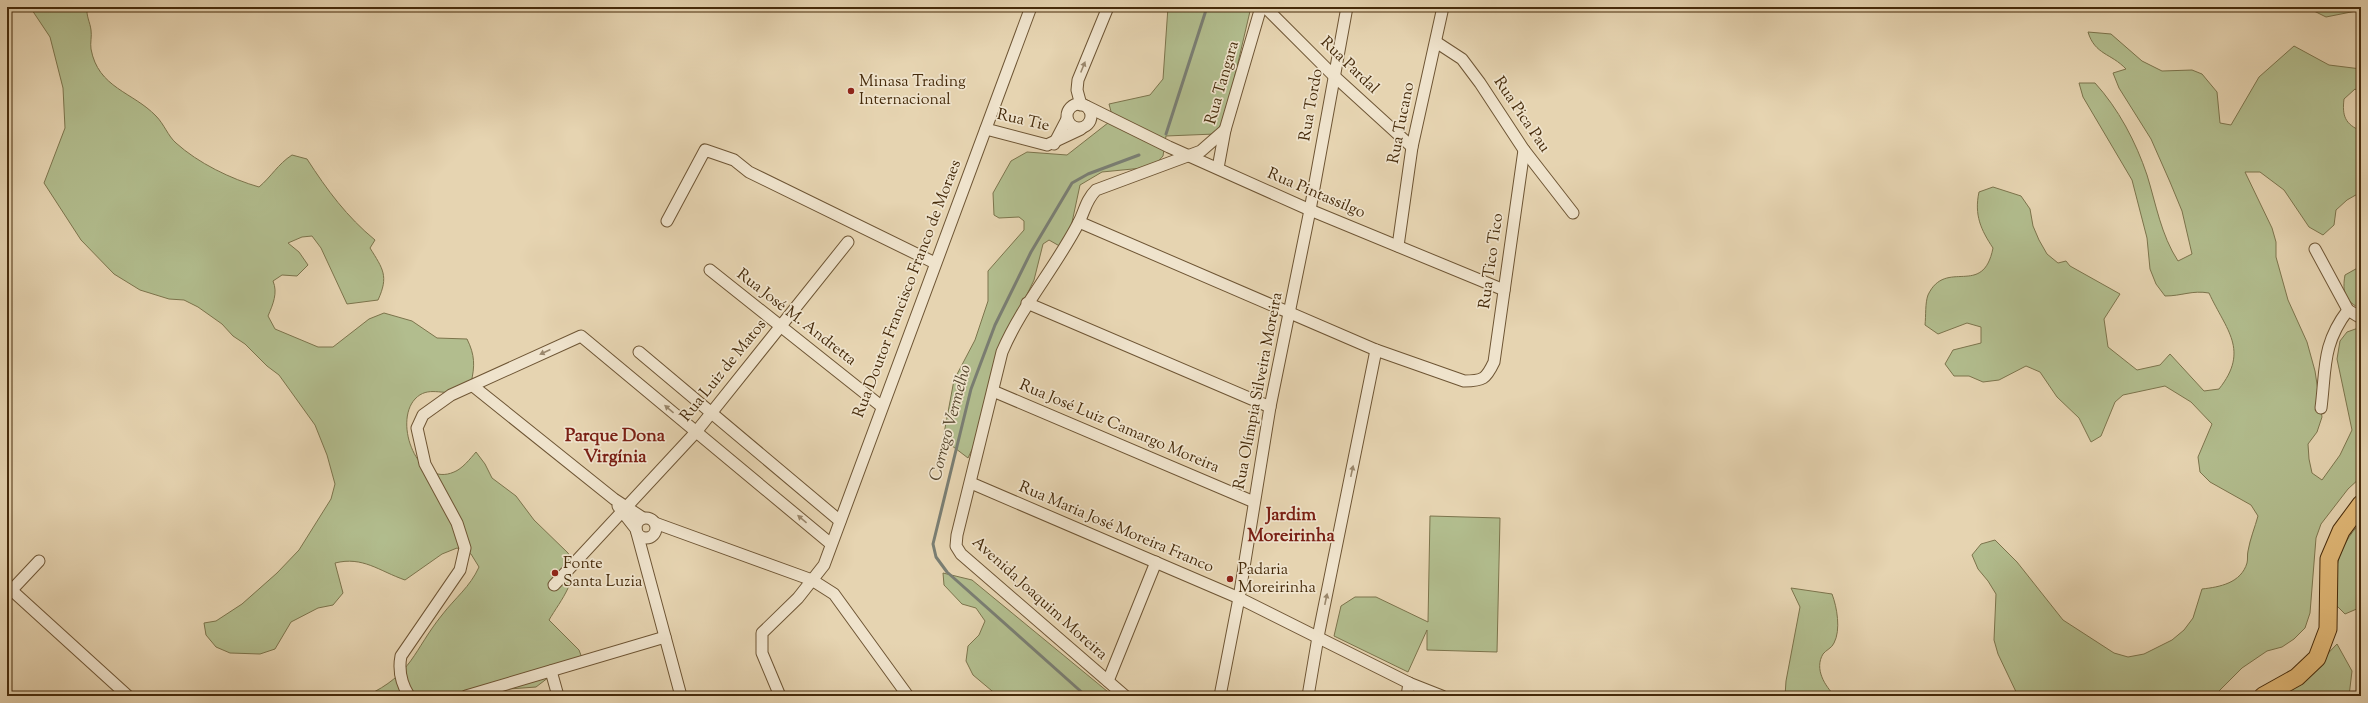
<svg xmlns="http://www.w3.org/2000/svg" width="2368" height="703" font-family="'Sorts Mill Goudy',serif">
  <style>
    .green { fill: #b2bd8e; stroke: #7c744c }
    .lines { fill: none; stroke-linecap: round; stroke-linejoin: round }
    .stream { stroke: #7a7e73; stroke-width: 3 }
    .street-casing { stroke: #6e5534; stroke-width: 13 }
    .primary-casing { stroke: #462b0b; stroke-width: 19 }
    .street { stroke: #efe3cc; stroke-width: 11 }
    .primary { stroke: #e3ba78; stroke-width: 17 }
    .oneway { fill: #9a876c }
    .poi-dot { fill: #8f2418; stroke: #efe3cc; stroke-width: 1.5 }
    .labels { text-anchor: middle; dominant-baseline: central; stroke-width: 3.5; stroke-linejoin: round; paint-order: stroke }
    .street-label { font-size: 16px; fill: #462b0b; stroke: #efe3cc }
    .poi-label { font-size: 16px; fill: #462b0b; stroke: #efe3cc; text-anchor: start }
    .water-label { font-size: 17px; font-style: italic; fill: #57472e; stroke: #efe3cc }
    .quarter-label { font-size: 18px; font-weight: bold; fill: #7a1f14; stroke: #efe3cc }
  </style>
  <rect width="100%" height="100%" fill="#e6d4b1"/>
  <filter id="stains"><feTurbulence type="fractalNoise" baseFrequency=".005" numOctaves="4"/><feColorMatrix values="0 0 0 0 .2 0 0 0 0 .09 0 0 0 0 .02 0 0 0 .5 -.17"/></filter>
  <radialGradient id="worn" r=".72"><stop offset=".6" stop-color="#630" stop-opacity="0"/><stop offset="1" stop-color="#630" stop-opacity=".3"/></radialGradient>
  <g class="green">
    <path d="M30,7H87C86,16 90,22 91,30C92,36 90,43 91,49C98,88 133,92 156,116C164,124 168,136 176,143C198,163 231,179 259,187C271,177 278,164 292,155L307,159C327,190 347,217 375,240L370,248C383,269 389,276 378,300L347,304L321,248L312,236L302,237L288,243L299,252L308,265L297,276L282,275L273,281C278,293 273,304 268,316L275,329L318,347H333L369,319L384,313L412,321L437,338L467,339C475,355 475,366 471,383C467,385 463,390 458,391C443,396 428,385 415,399C393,423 418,488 454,472C462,469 470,459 476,452L485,464L492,478L516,496L534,520L568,553C583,575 560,601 549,620L579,650L582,658L553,674L536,687L509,689L477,696H366C413,674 413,651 442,615C455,598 470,587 479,567L471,554L457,548L442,554L405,580C379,571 363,556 335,563L343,593L333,605L318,608L291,622L275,649L260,654L230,653L216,647L206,635L204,623L216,621L242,604L277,573L299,550L331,499L335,484L327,455L315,425L279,375L267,366L245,344L233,336L222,324L198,307L184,300L169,299L140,290L114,274L81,240L44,183L65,128L63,88L50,37Z"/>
    <polygon points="1168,7 1251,7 1225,118 1215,134 1166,136 1163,156 1153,167 1102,172 1080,185 1068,241 1063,248 1049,240 1043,244 1034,280 1001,348 988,416 968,458 943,439 954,380 975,340 988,301 988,271 1024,230 1024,221 1019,217 999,218 994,215 993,193 1011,161 1027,152 1067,155 1113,119 1109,104 1150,95 1163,79"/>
    <polygon points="2306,7 2361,7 2361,13 2356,11 2326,17"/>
    <path d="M2088,32L2111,34L2142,61L2162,71L2192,70L2202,74L2217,92L2220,123L2231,125L2259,77L2294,46L2329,65L2361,69V93L2355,89L2344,99C2342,116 2345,124 2361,131V192L2347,200L2336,210L2334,225L2323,235L2309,227L2284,190L2260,172H2245L2272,228L2276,242V257L2288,300L2307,342L2315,371L2322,417L2317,432L2308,444L2309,459L2312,473L2322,480L2340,455L2352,430L2337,359L2340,341L2347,332L2361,327V477L2348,489L2321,524L2316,538L2310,613L2305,628L2294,639L2282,647L2267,651L2242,668L2214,696H2018L1998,654L1994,640L1996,594L1988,581L1978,569L1972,555L1981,544L1995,540L2017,562L2063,620L2114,653L2128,657L2144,654L2172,640L2184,630L2193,618L2202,589C2220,587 2241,583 2247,563C2248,559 2247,555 2248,551C2250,539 2255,527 2258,516L2251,505L2210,482L2200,472L2198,457L2212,424L2191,402L2165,386L2123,395L2115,402L2101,436L2091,442L2079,418L2057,397L2040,372L2026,366L1999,380L1983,382L1969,376H1954L1945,364L1953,350L1981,343V327L1967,323L1938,334L1925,325C1926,316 1925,303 1928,295C1946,257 1983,299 1993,248C1981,230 1974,215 1979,192L1993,187L2021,196L2030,209L2033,226L2039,240L2047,254L2058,263L2066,261L2070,266L2120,294L2104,319L2108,347L2137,370L2160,365L2170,354L2204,391L2219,389C2250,350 2226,330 2209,293C2192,290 2182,296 2165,296L2156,284L2150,269L2147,238L2132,180L2083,97L2079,83H2095C2118,108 2136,142 2147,175C2156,204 2161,235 2178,261L2192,254L2182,211L2170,182L2151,139L2119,88L2113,73L2126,69C2111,53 2095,55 2088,32Z"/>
    <path d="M2361,266V309C2345,301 2342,292 2345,275Z"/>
    <polygon points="1430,516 1500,518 1497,652 1427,650 1427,630 1408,672 1334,636 1341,606 1355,597 1376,597 1428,622"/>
    <path d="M2361,522V599L2359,608L2345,614L2334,603C2335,569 2336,549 2361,522Z"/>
    <polygon points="943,573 972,580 1113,696 998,696 973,675 966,661 968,646 979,635 985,621 976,608 962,604 944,585"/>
    <path d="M1791,588L1832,594C1837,607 1841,630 1834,643C1832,648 1826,650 1823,654C1814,669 1825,686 1835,696H1785L1786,681L1800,607Z"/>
    <polygon points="2337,644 2352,671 2349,696 2274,696 2311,671"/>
  </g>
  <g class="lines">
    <g class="stream">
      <polyline points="1166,134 1207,7"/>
      <polyline points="1086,696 947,572 936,557 933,544 971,389 995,325 1031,252 1072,183 1088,174 1139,155"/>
    </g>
    <defs>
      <g id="street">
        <polyline points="1265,7 1333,75 1412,147"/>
        <polyline points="1436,42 1462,59 1480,83 1524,150 1573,213"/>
        <circle cx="1079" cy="116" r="12"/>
        <polyline points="1081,105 1077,90 1078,80 1108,7"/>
        <polyline points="1086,106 1169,147 1310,210 1504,290"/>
        <polyline points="986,129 1047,145 1081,129"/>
        <polyline points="1054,144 1067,119"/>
        <polyline points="1218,168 1225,130 1261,7"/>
        <polyline points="667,221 705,150 734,160 749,172 935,263"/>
        <path d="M1079,222L1376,350L1464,381C1483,381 1486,379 1494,362L1524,150"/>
        <polyline points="1398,246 1412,147 1443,7"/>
        <polyline points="2315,249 2348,310 2361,318"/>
        <polyline points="710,270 881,406"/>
        <polyline points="1027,303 1270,407"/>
        <polyline points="639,352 840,521"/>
        <polyline points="473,386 614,499 643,518"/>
        <polyline points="993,391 1254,502"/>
        <path d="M2321,408C2326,368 2322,344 2348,310"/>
        <polyline points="971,483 1239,598 1409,683 1442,696"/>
        <polyline points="618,506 636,529"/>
        <circle cx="646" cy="528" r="10"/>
        <polyline points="655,523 812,580 834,594 908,696"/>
        <polyline points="637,533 681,696"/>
        <polyline points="554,585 696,432 848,242"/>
        <polyline points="7,586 128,696"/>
        <polyline points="7,595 39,561"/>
        <polyline points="551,671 558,696"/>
        <polyline points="1108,681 1156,562"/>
        <path d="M409,696C401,683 398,671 401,656L460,570L465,548L457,523L425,464L417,428L423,415L451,395L581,336L831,544"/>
        <polyline points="466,696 665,637"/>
        <polyline points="780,696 762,653 762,633 798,598 824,565 1031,7"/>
        <path d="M1125,696L961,554L956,546L957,535L1002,352C1022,305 1056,267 1079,222C1085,210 1086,200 1096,190L1201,151L1225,130"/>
        <polyline points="1220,696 1239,598 1270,407 1310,210 1347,7"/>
        <polyline points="1308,696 1318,637 1376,350"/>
        <polyline points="1407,696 1409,683"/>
      </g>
      <polyline id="primary" points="2263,696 2297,677 2317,658 2328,629 2329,559 2341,531 2361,504"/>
    </defs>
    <use href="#street" class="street-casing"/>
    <use href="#primary" class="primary-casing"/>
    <use href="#street" class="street"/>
    <use href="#primary" class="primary"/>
  </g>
  <defs><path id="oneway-solid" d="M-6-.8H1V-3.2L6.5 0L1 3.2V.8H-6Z"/></defs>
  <g class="oneway">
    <use href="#oneway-solid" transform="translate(1083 67) rotate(-68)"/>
    <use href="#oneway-solid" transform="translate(545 352) rotate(155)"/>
    <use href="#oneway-solid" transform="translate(669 409) rotate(-140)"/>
    <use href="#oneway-solid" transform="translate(1352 471) rotate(-78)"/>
    <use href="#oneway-solid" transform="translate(802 519) rotate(-140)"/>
    <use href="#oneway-solid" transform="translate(1326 599) rotate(-78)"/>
  </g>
  <g class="poi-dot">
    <circle cx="851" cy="91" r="4"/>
    <circle cx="555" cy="573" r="4"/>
    <circle cx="1230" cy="579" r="4"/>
  </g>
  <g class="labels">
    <g class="street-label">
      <text transform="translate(1349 66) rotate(44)">Rua Pardal</text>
      <text transform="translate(1223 83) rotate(-74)">Rua Tangara</text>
      <text transform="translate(1312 105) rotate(-80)">Rua Tordo</text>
      <text transform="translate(1521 115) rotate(56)">Rua Pica Pau</text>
      <text transform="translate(1023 121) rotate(13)">Rua Tie</text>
      <text transform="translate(1402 123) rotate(-79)">Rua Tucano</text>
      <text transform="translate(1316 194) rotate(23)">Rua Pintassilgo</text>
      <text transform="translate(1492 261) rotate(-82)">Rua Tico Tico</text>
      <text transform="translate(908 289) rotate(-69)">Rua Doutor Francisco Franco de Moraes</text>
      <text transform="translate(796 318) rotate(38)">Rua José M. Andretta</text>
      <text transform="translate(724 371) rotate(-51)">Rua Luiz de Matos</text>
      <text transform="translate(1259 391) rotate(-79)">Rua Olímpia Silveira Moreira</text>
      <text transform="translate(1119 427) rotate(23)">Rua José Luiz Camargo Moreira</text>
      <text transform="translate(1116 528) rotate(23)">Rua Maria José Moreira Franco</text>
      <text transform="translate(1039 599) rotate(42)">Avenida Joaquim Moreira</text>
    </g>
    <g class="poi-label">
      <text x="859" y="82">Minasa Trading<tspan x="859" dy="18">Internacional</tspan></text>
      <text x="563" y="564">Fonte<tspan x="563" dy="18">Santa Luzia</tspan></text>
      <text x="1238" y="570">Padaria<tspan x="1238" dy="18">Moreirinha</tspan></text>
    </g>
    <g class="water-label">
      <text transform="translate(951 423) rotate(-75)">Corrego Vermelho</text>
    </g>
    <g class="quarter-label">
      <text x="615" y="437">Parque Dona<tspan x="615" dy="21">Virgínia</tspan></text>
      <text x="1291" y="516">Jardim<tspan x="1291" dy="21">Moreirinha</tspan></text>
    </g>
  </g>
  <rect width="2368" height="703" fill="none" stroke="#e6d4b1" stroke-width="24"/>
  <rect x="8" y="8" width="2352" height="687" fill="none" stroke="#462b0b" stroke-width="2"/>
  <rect x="12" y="12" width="2344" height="679" fill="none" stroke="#462b0b"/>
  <rect width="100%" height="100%" filter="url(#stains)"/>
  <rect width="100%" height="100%" fill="url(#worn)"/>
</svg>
